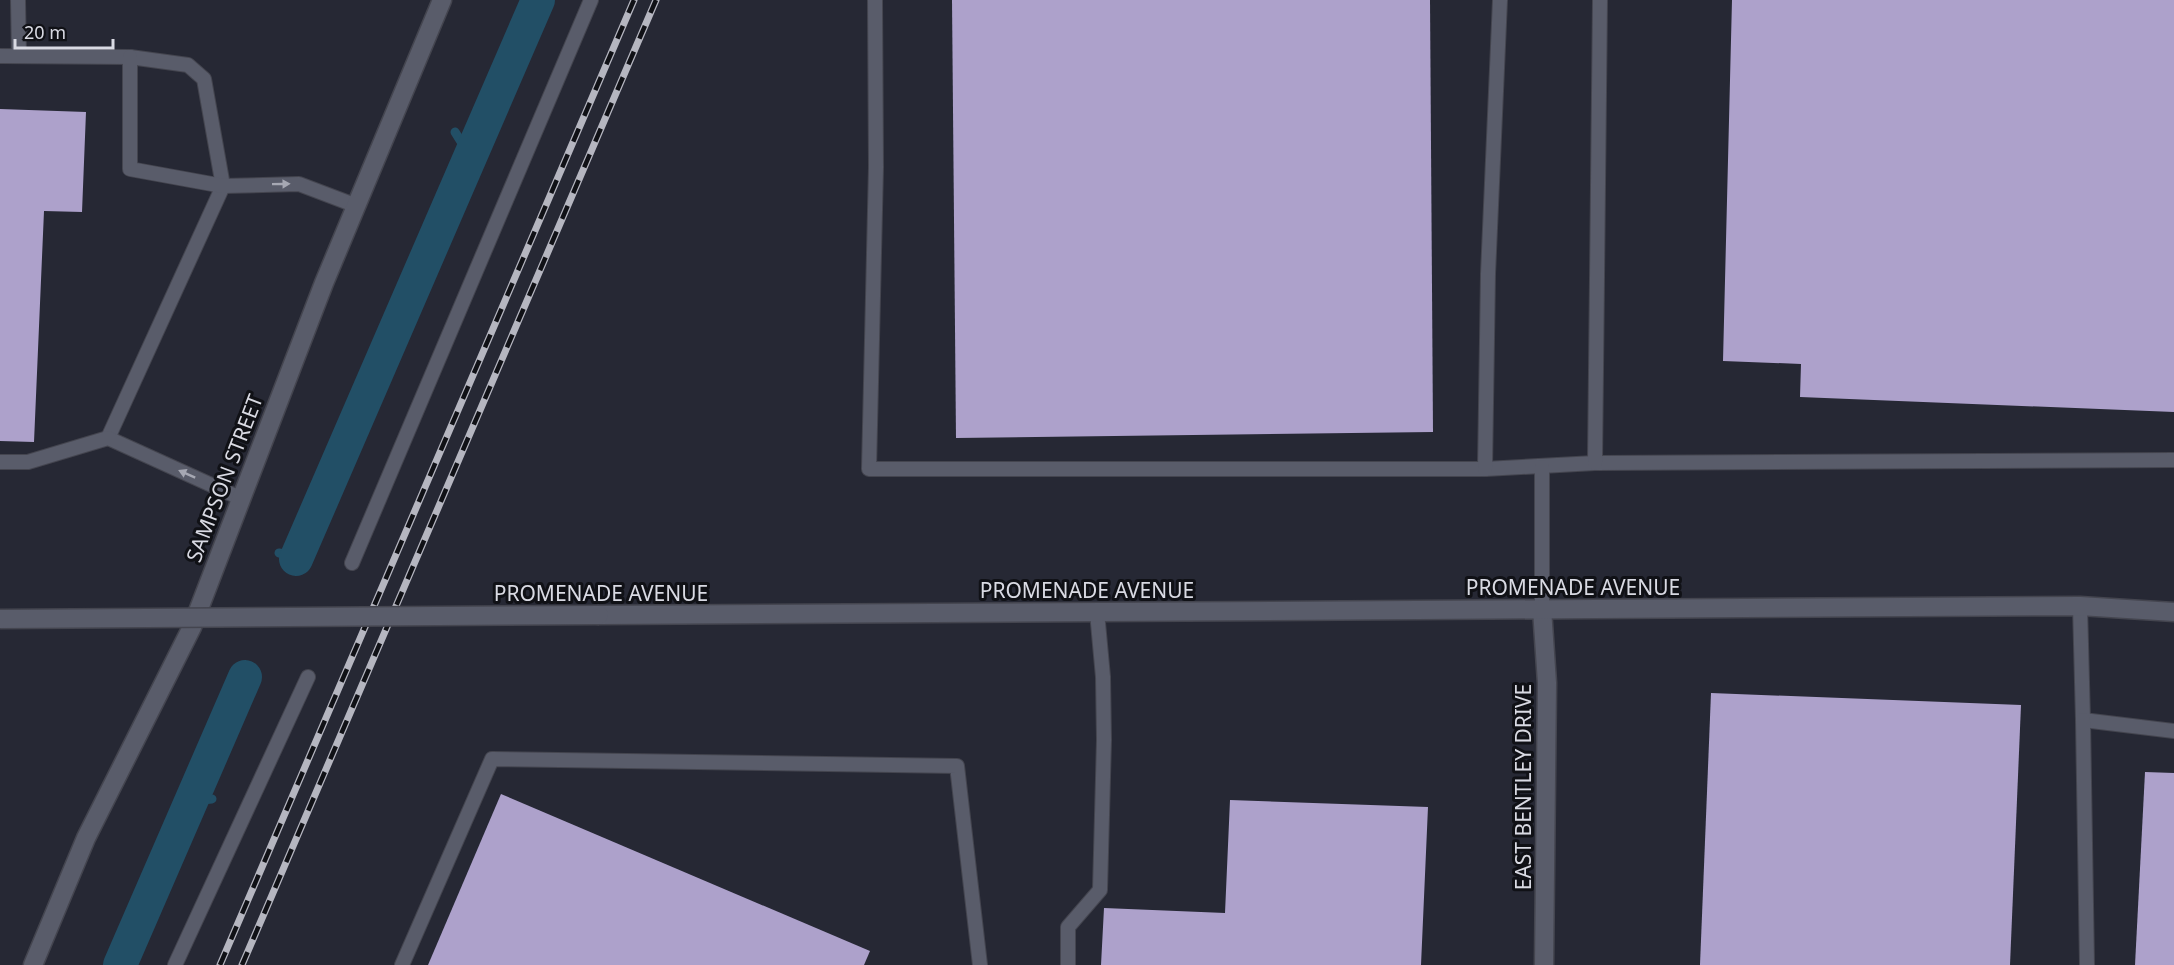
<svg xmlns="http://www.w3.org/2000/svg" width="2174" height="965" font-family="'Noto Sans',sans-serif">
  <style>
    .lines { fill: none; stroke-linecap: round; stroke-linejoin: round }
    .stream { stroke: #224f66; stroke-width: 9 }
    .canal { stroke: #224f66; stroke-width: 34 }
    .building { fill: #ada1cb }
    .lane-casing { stroke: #44454f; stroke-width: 16 }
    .street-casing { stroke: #44454f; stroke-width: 21 }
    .secondary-casing { stroke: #44454f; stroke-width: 21 }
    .lane { stroke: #595c6a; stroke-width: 14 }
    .street { stroke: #595c6a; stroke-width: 18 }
    .secondary { stroke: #595c6a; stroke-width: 18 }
    .rail-casing { stroke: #b5b6c0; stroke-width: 7 }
    .rail { stroke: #101116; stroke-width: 4.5; stroke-dasharray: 14; stroke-linecap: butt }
    .secondary-bridge-casing { stroke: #44454f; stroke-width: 21; stroke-linecap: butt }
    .secondary-bridge { stroke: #595c6a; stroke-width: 18 }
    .oneway { fill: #a6a8b3 }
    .labels { text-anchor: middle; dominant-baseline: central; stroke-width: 6; stroke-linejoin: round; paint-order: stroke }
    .street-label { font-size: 21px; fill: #d9dae3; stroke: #101116 }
  </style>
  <rect width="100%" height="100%" fill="#262834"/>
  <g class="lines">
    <g class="stream">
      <polyline points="455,132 470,156"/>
      <polyline points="279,553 297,556"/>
      <polyline points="191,801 212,799"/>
    </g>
    <g class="canal">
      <polyline points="296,559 538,0"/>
      <polyline points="120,965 245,677"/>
    </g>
  </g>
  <g class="building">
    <polygon points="952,0 1430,0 1433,432 956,438"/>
    <polygon points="1732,0 2174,0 2174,412 1800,397 1801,364 1723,361"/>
    <polygon points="0,109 86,112 82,212 44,211 34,442 0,441"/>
    <polygon points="1711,693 2021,705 2010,965 1700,965"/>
    <polygon points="2145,772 2174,773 2174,965 2135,965"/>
    <polygon points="501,794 870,951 864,965 428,965"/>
    <polygon points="1230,800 1428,807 1421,965 1101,965 1104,908 1225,913"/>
  </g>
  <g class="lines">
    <defs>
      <g id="lane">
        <polyline points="18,0 19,56"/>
        <polyline points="875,0 876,167 869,469 1485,469 1595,463 2174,460"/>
        <polyline points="0,56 130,57 188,65 204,79 223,186 108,438"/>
        <polyline points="130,57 130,169 223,186 299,184 357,206"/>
        <polyline points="0,462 28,462 108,438 240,498"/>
        <polyline points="1595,463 1600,0"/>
        <polyline points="1485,469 1488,274 1500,0"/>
        <polyline points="352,563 591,0"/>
        <polyline points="2080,606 2083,720 2174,731"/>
        <polyline points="1542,609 1542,467"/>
        <polyline points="2083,720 2087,965"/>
        <polyline points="175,965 308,677"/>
        <polyline points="402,965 492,759 957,766 980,965"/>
        <polyline points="1068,965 1068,927 1100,890 1104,740 1103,677 1097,612"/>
      </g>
      <polyline id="street" points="1542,609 1547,683 1544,965"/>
      <g id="secondary">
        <polyline points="599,615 2080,606 2174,612"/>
        <polyline points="33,965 86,838 192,627 324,283 442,0"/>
      </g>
    </defs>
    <use href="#lane" class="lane-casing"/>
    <use href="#street" class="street-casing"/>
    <use href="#secondary" class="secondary-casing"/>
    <use href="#lane" class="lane"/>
    <use href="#street" class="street"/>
    <use href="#secondary" class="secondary"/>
    <defs>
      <g id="rail">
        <polyline points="220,965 634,0"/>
        <polyline points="242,965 656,0"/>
      </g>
    </defs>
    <use href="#rail" class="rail-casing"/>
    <use href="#rail" class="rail"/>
    <defs>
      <polyline id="secondary-bridge" points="0,619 599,615"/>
    </defs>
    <use href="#secondary-bridge" class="secondary-bridge-casing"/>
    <use href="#secondary-bridge" class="secondary-bridge"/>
  </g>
  <defs><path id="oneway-solid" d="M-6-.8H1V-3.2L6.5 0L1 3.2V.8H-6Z" transform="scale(1.5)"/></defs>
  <g class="oneway">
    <use href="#oneway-solid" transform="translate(281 184) rotate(-1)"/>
    <use href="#oneway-solid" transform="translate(187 474) rotate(-156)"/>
  </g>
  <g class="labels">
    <g class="street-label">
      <text transform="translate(224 478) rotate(-69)">SAMPSON STREET</text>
      <text x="1573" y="587">PROMENADE AVENUE</text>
      <text x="1087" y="590">PROMENADE AVENUE</text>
      <text x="601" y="593">PROMENADE AVENUE</text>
      <text transform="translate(1523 787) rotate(-90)">EAST BENTLEY DRIVE</text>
    </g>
  </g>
  <path d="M15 39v9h98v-9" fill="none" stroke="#d9dae3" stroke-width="3"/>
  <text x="24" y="39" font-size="18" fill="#d9dae3" stroke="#101116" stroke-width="4.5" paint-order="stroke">20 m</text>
</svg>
